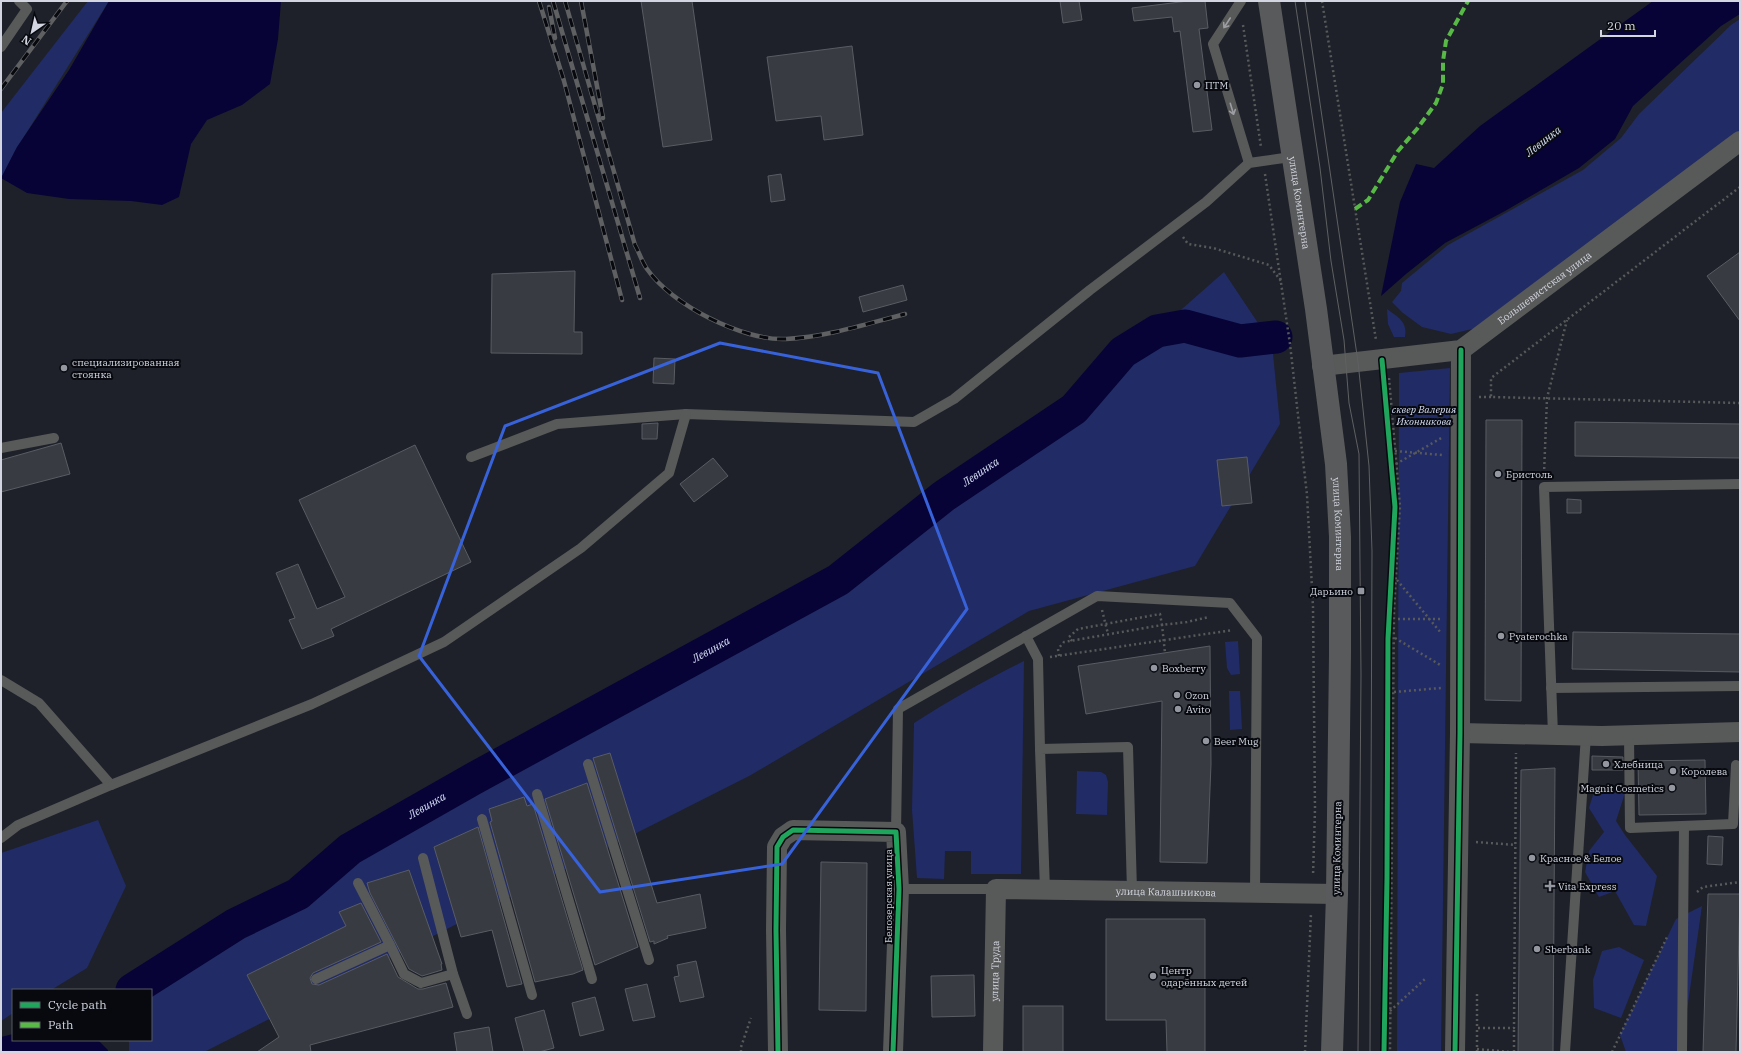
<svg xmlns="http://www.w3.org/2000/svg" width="1741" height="1053" font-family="'IBM Plex Serif',serif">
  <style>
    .green { fill: #212b66 }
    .water { fill: #070337 }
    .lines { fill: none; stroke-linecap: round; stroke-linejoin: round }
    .river { stroke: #070337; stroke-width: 33 }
    .building { fill: #383b42; stroke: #595c63 }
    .path { stroke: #57595a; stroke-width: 2.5; stroke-dasharray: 2 3; stroke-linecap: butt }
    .service { stroke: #585959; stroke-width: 10 }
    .minor { stroke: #585959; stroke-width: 20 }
    .primary { stroke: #595a5b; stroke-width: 22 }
    .tram { stroke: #5e6062; stroke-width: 1 }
    .rail-casing { stroke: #5e6062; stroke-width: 4.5 }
    .rail { stroke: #07090f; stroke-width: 3; stroke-dasharray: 9; stroke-linecap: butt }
    .quiet { stroke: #58b947; stroke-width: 4; stroke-dasharray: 8 4; stroke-linecap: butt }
    .cycleway-casing { stroke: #07090f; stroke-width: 8 }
    .cycleway { stroke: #20a55d; stroke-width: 5 }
    .oneway { stroke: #9c9ea3 }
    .marked { fill: none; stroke: #3862d9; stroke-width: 3; stroke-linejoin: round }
    .poi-dot { fill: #9497a0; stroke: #07090f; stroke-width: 1.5 }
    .labels { text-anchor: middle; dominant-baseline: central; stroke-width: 4; stroke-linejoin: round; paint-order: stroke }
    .poi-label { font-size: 10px; fill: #d3d6e0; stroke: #07090f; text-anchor: start }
    .street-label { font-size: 10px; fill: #d3d6e0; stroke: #07090f }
    .park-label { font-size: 10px; font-style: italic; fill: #d6def4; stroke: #07090f }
    .water-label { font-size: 11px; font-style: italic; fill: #d8e0f6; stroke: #07090f }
  </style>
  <rect width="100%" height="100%" fill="#1e2129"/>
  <g class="green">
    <polygon points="88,1 109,1 15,151 1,179 1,113"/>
    <polygon points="1740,19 1740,135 1485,326 1451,334 1422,327 1403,313 1392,302 1401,291 1402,283 1448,245 1583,170 1621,138 1639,114 1731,25"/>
    <polygon points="1224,272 1272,344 1280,424 1195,566 1029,611 751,775 204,1052 129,1052 129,1040 151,1040 151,990 912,521 1157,331"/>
    <path d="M1387,309C1398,317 1408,322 1405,337H1394L1388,324Z"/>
    <polygon points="1450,368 1441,1052 1397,1052 1399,373"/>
    <polygon points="1238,641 1240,674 1231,675 1227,668 1225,642"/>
    <path d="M1024,661L1021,874H971V851H945L944,879L917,878L912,810L914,723C950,700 986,680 1024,661Z"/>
    <polygon points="1229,691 1240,691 1242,729 1230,730"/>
    <polygon points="1077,771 1101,772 1106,775 1108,782 1107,815 1076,814"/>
    <polygon points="1596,785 1625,793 1616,821 1625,835 1657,876 1646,926 1634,925 1615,891 1599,897 1585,872 1589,851 1604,832 1589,808"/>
    <polygon points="98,820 126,886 87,968 51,990 13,990 13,1013 1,1021 1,853"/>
    <polygon points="1702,906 1681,1052 1626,1052 1620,1035 1676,919"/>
    <polygon points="1619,947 1644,960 1621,1018 1594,1008 1593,980 1602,951"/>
  </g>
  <g class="water">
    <polygon points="109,1 281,1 278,39 270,84 242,105 207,120 191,144 179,197 162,205 131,201 69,199 27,193 1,178 17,147 69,70"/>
    <polygon points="1653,1 1740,1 1740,14 1721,26 1633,106 1615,139 1579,168 1505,211 1445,243 1406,274 1381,296 1400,202 1416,164 1434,168 1480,126"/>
    <polygon points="13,1034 13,1040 98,1040 108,1050 108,1052 1,1052 1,1037"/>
  </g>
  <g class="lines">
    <path class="river" id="s1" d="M132,990L236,924L298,894L350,849L473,779L838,580L944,496L1074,409L1123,352L1157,331L1185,326L1240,341L1276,337"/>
  </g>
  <g class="building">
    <polygon points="641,1 692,1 712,140 663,147"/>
    <polygon points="1060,1 1079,1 1082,20 1063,23"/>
    <polygon points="1188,1 1205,1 1208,28 1199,29 1212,130 1193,132 1180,31 1174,32 1172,17 1134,21 1132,8"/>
    <polygon points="852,46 863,135 824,140 821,116 776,121 767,57"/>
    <polygon points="781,174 785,200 771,202 768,176"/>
    <polygon points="1740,252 1740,321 1707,276"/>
    <polygon points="575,271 574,332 582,332 582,354 491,353 492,274"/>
    <polygon points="903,285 907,300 863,312 859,297"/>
    <polygon points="654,358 675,359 674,384 653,383"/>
    <polygon points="1486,420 1522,420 1521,701 1485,700"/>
    <polygon points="1575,422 1740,424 1740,458 1575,456"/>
    <polygon points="658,423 657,439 642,439 642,424"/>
    <polygon points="61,443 70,474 1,492 1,460"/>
    <polygon points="415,445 471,562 331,629 334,636 302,649 289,620 295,618 276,573 298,564 317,609 345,597 299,500"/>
    <polygon points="1247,457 1252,503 1222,506 1217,460"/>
    <polygon points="713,458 728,476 694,502 680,484"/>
    <polygon points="1567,499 1581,500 1581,513 1567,513"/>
    <polygon points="1573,632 1740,634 1740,672 1572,669"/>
    <polygon points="1210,646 1211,764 1207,863 1160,862 1162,701 1086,714 1078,666"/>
    <polygon points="610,753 657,903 700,894 706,928 667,936 668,938 654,944 654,941 650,942 593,758"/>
    <polygon points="1592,756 1623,757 1623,770 1592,770"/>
    <polygon points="1705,760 1706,814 1639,815 1638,761"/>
    <polygon points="1555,768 1553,1052 1518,1052 1521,770"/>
    <polygon points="587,783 638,947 595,965 545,799"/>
    <polygon points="524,797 527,806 533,804 583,970 573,974 535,982 490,822 492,821 489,809"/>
    <polygon points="478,827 522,984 507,987 492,930 461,937 434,847"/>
    <polygon points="1708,836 1723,837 1722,865 1707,864"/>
    <polygon points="821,862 867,863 866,1011 819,1010"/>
    <polygon points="409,870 442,964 441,964 442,970 422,976 409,969 370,893 367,883"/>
    <polygon points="1708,894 1740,894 1736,1052 1703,1052"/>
    <polygon points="361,903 381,942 313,973 310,978 312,984 319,985 387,954 398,977 418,989 423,989 446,983 453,1007 310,1045 311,1052 257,1052 279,1037 247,975 346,926 339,912"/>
    <polygon points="1106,919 1205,919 1205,1052 1167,1052 1166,1020 1106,1020"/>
    <polygon points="696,961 704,997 680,1002 674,977 679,976 677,965"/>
    <polygon points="974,975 975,1016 932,1017 931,976"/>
    <polygon points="647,984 655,1017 633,1021 625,989"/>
    <polygon points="595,997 604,1030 580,1036 572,1003"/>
    <rect x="1023" y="1006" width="40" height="46"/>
    <polygon points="544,1010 554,1048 539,1052 524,1052 515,1018"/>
    <polygon points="489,1027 493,1052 457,1052 454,1033"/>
  </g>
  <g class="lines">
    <g class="path">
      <polyline points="1322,1 1376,340"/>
      <polyline points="1243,25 1261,147"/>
      <polyline points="1265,174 1290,344 1307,495 1313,607 1315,809 1313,876"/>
      <polyline points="1740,187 1491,378 1491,397 1740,403"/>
      <polyline points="1183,237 1188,244 1213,248 1269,265 1281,281"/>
      <polyline points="1389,378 1400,506 1394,611 1390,1052"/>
      <polyline points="1479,397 1491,397"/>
      <polyline points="1395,451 1442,455"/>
      <polyline points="1396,464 1443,437"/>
      <polyline points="1544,474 1547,398 1567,320"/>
      <polyline points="1397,580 1441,633"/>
      <polyline points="1102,610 1108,634"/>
      <polyline points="1398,619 1442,619"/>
      <polyline points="1395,638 1442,666"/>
      <polyline points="1072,641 1069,637 1078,629 1160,614 1162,625 1187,622 1209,617"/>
      <polyline points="1059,656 1058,649 1064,642 1162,625 1165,653"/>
      <polyline points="1050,657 1233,630"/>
      <polyline points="1394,692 1441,688"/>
      <polyline points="1476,842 1516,845"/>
      <polyline points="1697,892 1703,887 1740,882"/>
      <polyline points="1477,994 1477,1028"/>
      <polyline points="1390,1011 1425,979"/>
      <polyline points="1477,1049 1510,1052"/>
      <polyline points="741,1052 741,1047 751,1018"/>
      <polyline points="1305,1052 1311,913"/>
      <polyline points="1477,1052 1477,1028 1514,1028 1516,753"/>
      <polyline points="1514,1052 1514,1028"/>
      <polyline points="1612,1052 1668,935"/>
    </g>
    <g class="service">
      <polyline points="1241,1 1213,44 1249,163"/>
      <polyline points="1,47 27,9 19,1"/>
      <polyline points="1,448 54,438"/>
      <polyline points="471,457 557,424 686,414 914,422 954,399 1090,290 1206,202 1249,163 1291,157"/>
      <polyline points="1026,636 1038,659 1040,749"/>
      <polyline points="1,680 39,703 111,785"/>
      <polyline points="1551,688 1740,686"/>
      <polyline points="1553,735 1544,487 1740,484"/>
      <polyline points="1629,735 1630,828 1733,824 1736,765"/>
      <polyline points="588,764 649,960"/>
      <polyline points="537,794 592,979"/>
      <polyline points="482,819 532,995"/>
      <polyline points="896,832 898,709 1097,596 1230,603 1257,638 1255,893"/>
      <polyline points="1,838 18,825 111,785 312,704 444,642 581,548 669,473 686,414"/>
      <polyline points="423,858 453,974 467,1014"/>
      <polyline points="358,883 390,945"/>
      <polyline points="899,889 996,889"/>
      <polyline points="1045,890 1040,749 1128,747 1132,891"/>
      <polyline points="316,979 390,945 404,974 421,983 453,974"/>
      <polyline points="1565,1052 1586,735"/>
      <polyline points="1682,1052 1684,826"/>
    </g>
    <g class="minor">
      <path id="s2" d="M1322,366L1461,350L1740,141"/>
      <polyline points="1460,733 1602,736 1740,732"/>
      <polyline points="778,1052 776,930 777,847 783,837 793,830 896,832 899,889 893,1052"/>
      <path id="s3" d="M993,1052L996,889L1337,894"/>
      <polyline points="1455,1052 1460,733 1461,350"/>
    </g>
    <path class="primary" id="s4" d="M1269,1L1316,309L1336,464L1340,537V654L1337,894L1332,1052"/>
    <g class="tram">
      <polyline points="1295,1 1320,168 1331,261 1344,340 1349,403 1359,454 1361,675 1358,1052"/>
      <polyline points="1305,1 1358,362 1369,466 1372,551 1370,1052"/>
    </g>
    <defs>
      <g id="rail">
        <polyline points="539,1 564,81 622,300"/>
        <polyline points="553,1 640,298"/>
        <path d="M565,1L635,245C639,252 642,262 647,269C672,305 743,341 786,339C827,337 866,324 905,314"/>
        <polyline points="581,1 603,118"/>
        <polyline points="549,7 555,38"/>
        <polyline points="1,89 67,1"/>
      </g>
    </defs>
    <use href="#rail" class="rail-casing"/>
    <use href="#rail" class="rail"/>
    <polyline class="quiet" points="1355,209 1368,200 1398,151 1417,129 1436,103 1443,84 1443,61 1446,41 1468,1"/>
    <defs>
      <g id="cycleway">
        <polyline points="1382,360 1395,507 1388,639 1387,878 1384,1052"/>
        <polyline points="778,1052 776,930 777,847 783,837 793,830 896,832 899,889 893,1052"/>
        <polyline points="1455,1052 1460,733 1461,350"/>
      </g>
    </defs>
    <use href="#cycleway" class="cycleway-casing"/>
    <use href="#cycleway" class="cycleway"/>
  </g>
  <defs><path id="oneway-shaft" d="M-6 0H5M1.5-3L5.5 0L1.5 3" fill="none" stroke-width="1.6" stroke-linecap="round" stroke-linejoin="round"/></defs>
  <g class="oneway">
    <use href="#oneway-shaft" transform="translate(1227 23) rotate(123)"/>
    <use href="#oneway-shaft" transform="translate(1232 109) rotate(73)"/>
  </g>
  <path class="marked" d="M720,343L878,373L967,609L782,864L600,892L419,656L505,426Z"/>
  <g class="poi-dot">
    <circle cx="1197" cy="85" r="4"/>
    <circle cx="64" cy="368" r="4"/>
    <circle cx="1498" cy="474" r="4"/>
    <rect x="1357" y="587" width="8" height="8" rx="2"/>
    <circle cx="1501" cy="636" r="4"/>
    <circle cx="1154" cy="668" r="4"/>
    <circle cx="1177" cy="695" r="4"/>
    <circle cx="1178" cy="709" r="4"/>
    <circle cx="1206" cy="741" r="4"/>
    <circle cx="1606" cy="764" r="4"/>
    <circle cx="1673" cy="771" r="4"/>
    <circle cx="1672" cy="788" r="4"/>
    <circle cx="1532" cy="858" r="4"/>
    <path d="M1548 880h4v4h4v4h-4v4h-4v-4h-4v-4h4z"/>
    <circle cx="1537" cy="949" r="4"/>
    <circle cx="1153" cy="976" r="4"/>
  </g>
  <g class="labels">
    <g class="poi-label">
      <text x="1205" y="85">ПТМ</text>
      <text x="72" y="362">специализированная<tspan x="72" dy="12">стоянка</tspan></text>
      <text x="1506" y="474">Бристоль</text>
      <text x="1353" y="591" text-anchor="end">Дарьино</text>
      <text x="1509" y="636">Pyaterochka</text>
      <text x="1162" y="668">Boxberry</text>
      <text x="1185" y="695">Ozon</text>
      <text x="1186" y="709">Avito</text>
      <text x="1214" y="741">Beer Mug</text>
      <text x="1614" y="764">Хлебница</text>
      <text x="1681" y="771">Королева</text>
      <text x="1664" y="788" text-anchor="end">Magnit Cosmetics</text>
      <text x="1540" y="858">Красное &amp; Белое</text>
      <text x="1558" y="886">Vita Express</text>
      <text x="1545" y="949">Sberbank</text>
      <text x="1161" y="970">Центр<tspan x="1161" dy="12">одарённых детей</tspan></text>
    </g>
    <g class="street-label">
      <text stroke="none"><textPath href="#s4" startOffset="204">улица Коминтерна</textPath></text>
      <text stroke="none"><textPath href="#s2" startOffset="244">Большевистская улица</textPath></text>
      <text stroke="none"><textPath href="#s4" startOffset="528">улица Коминтерна</textPath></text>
      <text transform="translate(1337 848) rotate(-89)">улица Коминтерна</text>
      <text stroke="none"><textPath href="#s3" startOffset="333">улица Калашникова</textPath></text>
      <text transform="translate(888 896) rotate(-90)">Белозерская улица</text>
      <text stroke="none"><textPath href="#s3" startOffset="81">улица Труда</textPath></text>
    </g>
    <g class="park-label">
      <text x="1424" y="409">сквер Валерия<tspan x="1424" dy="12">Иконникова</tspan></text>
    </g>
    <g class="water-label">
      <text transform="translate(1543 141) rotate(-38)">Левинка</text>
      <text stroke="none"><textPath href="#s1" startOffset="997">Левинка</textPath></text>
      <text stroke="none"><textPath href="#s1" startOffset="673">Левинка</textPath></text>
      <text stroke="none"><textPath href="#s1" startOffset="349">Левинка</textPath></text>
    </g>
  </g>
  <rect width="1741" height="1053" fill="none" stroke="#d3d6e0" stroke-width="4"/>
  <rect x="12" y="989" width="140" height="52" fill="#07090f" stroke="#595b63"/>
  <rect x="20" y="1002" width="20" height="6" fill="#20a55d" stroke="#595b63"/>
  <text x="48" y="1009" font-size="12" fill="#d3d6e0">Cycle path</text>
  <rect x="20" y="1022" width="20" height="6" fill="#58b947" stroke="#595b63"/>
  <text x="48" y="1029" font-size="12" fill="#d3d6e0">Path</text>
  <g transform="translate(32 32) rotate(214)" stroke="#07090f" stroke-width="3" paint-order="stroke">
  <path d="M0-3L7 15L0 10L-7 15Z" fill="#d3d6e0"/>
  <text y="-6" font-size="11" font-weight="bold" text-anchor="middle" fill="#d3d6e0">N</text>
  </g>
  <path d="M1601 30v6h54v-6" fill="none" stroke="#d3d6e0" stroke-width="2"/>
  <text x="1607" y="30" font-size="12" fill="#d3d6e0" stroke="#07090f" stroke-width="3" paint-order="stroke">20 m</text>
</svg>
